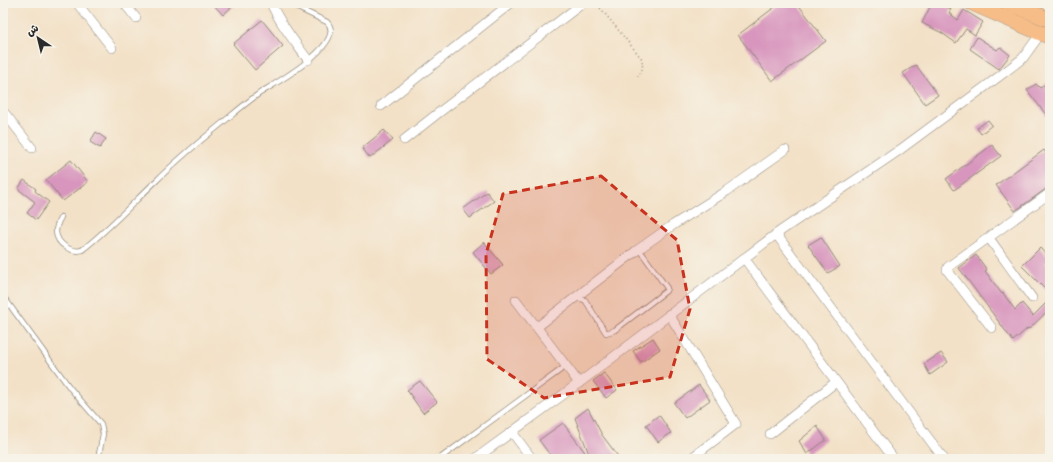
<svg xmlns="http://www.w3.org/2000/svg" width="1053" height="462" font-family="'Architects Daughter','Playpen Sans Arabic',sans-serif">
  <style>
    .building { fill: #d896be }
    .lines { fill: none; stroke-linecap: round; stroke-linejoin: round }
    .service-casing { stroke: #8f8679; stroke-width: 6 }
    .minor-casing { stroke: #8f8679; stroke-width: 10 }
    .primary-casing { stroke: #8f8679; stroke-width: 16 }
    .path { stroke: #8f8679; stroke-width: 1.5; stroke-dasharray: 1 3; stroke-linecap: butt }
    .service { stroke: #fff; stroke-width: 4.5 }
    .minor { stroke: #fff; stroke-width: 9 }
    .primary { stroke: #f7bd88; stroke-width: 15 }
    .marked { fill: #c8321e; fill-opacity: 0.2; stroke: #c8321e; stroke-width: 3; stroke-dasharray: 8 5; stroke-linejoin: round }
  </style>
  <rect width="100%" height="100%" fill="#f7f3e8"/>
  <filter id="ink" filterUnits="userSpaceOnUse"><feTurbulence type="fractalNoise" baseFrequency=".025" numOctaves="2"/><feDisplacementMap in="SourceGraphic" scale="8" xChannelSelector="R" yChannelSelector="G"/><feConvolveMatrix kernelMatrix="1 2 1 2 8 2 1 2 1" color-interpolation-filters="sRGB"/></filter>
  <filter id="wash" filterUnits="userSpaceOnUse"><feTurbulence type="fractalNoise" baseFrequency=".012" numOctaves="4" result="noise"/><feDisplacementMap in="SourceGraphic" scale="16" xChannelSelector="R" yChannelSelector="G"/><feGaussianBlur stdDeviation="0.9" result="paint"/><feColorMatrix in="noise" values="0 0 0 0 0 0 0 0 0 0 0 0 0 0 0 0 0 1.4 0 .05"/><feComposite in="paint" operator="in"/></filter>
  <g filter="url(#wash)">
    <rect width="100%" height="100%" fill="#f3e1c7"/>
    <g id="blocks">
      <g class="building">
        <polygon points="212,3 236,3 223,15"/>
        <polygon points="780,3 797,3 826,41 772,81 738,35"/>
        <polygon points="932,3 938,3 951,9 949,13 958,20 964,10 983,22 975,35 966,29 956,43 942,33 922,23"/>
        <polygon points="262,20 283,46 255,70 233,44"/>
        <polygon points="977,37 997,50 1000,47 1010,55 999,69 970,49"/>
        <polygon points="916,65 938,95 925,104 903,73"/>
        <polygon points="1050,81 1050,120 1027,90 1036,84 1040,88"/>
        <polygon points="988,120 992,125 981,134 977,128"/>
        <polygon points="384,130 393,140 370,158 362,148"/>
        <polygon points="96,132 106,139 100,148 90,142"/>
        <polygon points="992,145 1001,156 954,190 946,179"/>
        <polygon points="1044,150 1050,159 1050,186 1015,211 996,185"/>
        <polygon points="71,160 88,182 63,201 46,180"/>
        <polygon points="24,180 36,189 35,191 49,202 36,220 27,213 35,202 18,189"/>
        <polygon points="487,192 494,201 470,218 463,209"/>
        <polygon points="821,237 840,266 828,273 808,245"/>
        <polygon points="484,242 503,265 491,274 473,252"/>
        <polygon points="1040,248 1049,258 1045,262 1050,267 1050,294 1022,266"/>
        <polygon points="976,255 987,270 985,271 1002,294 1003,293 1015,310 1022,303 1033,316 1050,299 1050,309 1029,329 1028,328 1013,341 959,268"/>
        <polygon points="653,338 660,349 641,362 633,351"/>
        <polygon points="941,353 948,362 930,375 924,364"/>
        <polygon points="604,373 617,390 606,398 593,381"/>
        <polygon points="420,381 437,402 423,413 407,390"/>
        <polygon points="699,385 710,400 685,418 674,403"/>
        <polygon points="588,408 602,435 620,459 591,459 575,418"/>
        <polygon points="659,415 671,433 658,442 646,425"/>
        <polygon points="563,423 590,459 553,459 539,440"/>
        <polygon points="817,426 826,440 807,454 799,441"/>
      </g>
    </g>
  </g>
  <g filter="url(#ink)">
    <use href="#blocks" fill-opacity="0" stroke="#8f8679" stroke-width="1"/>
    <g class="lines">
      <defs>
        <g id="service">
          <path d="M61,217C58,222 56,227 56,232C57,244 71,253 82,250C108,230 131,205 155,182C174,163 194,146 215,129C230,117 244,104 260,93C274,84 348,43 327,22L298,8L292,3"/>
          <polyline points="3,296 70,388 101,424 103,434 98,459"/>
          <polyline points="577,298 585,300 606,333 615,330 666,291 667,288 639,249"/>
          <polyline points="439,459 566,366"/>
        </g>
        <g id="minor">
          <polyline points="77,3 112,48"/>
          <polyline points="124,3 136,18"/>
          <path d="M271,3C280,24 295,42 308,60"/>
          <polyline points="381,106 511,3"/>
          <polyline points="3,111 32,148"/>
          <polyline points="404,140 437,114 583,3"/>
          <polyline points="776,234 944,459"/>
          <polyline points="989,238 1032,298"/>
          <polyline points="744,258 894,459"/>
          <polyline points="516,300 579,383"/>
          <polyline points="669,314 736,424 690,459"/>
          <polyline points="537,327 636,251 673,225 727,191 785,150"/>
          <polyline points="992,328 947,270 948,267 1050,193"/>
          <polyline points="512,432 532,459"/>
          <polyline points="770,434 836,382"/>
          <polyline points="475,459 579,383 779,232 901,149 1001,75 1023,58 1041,33"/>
        </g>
        <g id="primary">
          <polyline points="972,3 1050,37"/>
          <polyline points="1009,3 1050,20"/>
        </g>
      </defs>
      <use href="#service" class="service-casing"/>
      <use href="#minor" class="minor-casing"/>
      <use href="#primary" class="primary-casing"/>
      <path class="path" d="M594,3L602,10L642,59C643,67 643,71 637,77"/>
      <use href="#service" class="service"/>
      <use href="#minor" class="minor"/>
      <use href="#primary" class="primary"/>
    </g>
  </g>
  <path class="marked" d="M601,176L677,240L690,309L670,377L544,398L487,359L486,254L503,194Z"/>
  <rect width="1053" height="462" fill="none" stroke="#f7f3e8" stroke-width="16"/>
  <g transform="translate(38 38) rotate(325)" stroke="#f7f3e8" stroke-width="3" paint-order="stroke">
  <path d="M0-3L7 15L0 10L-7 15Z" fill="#2b2b2b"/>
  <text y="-6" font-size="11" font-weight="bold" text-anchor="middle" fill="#2b2b2b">ش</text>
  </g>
</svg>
